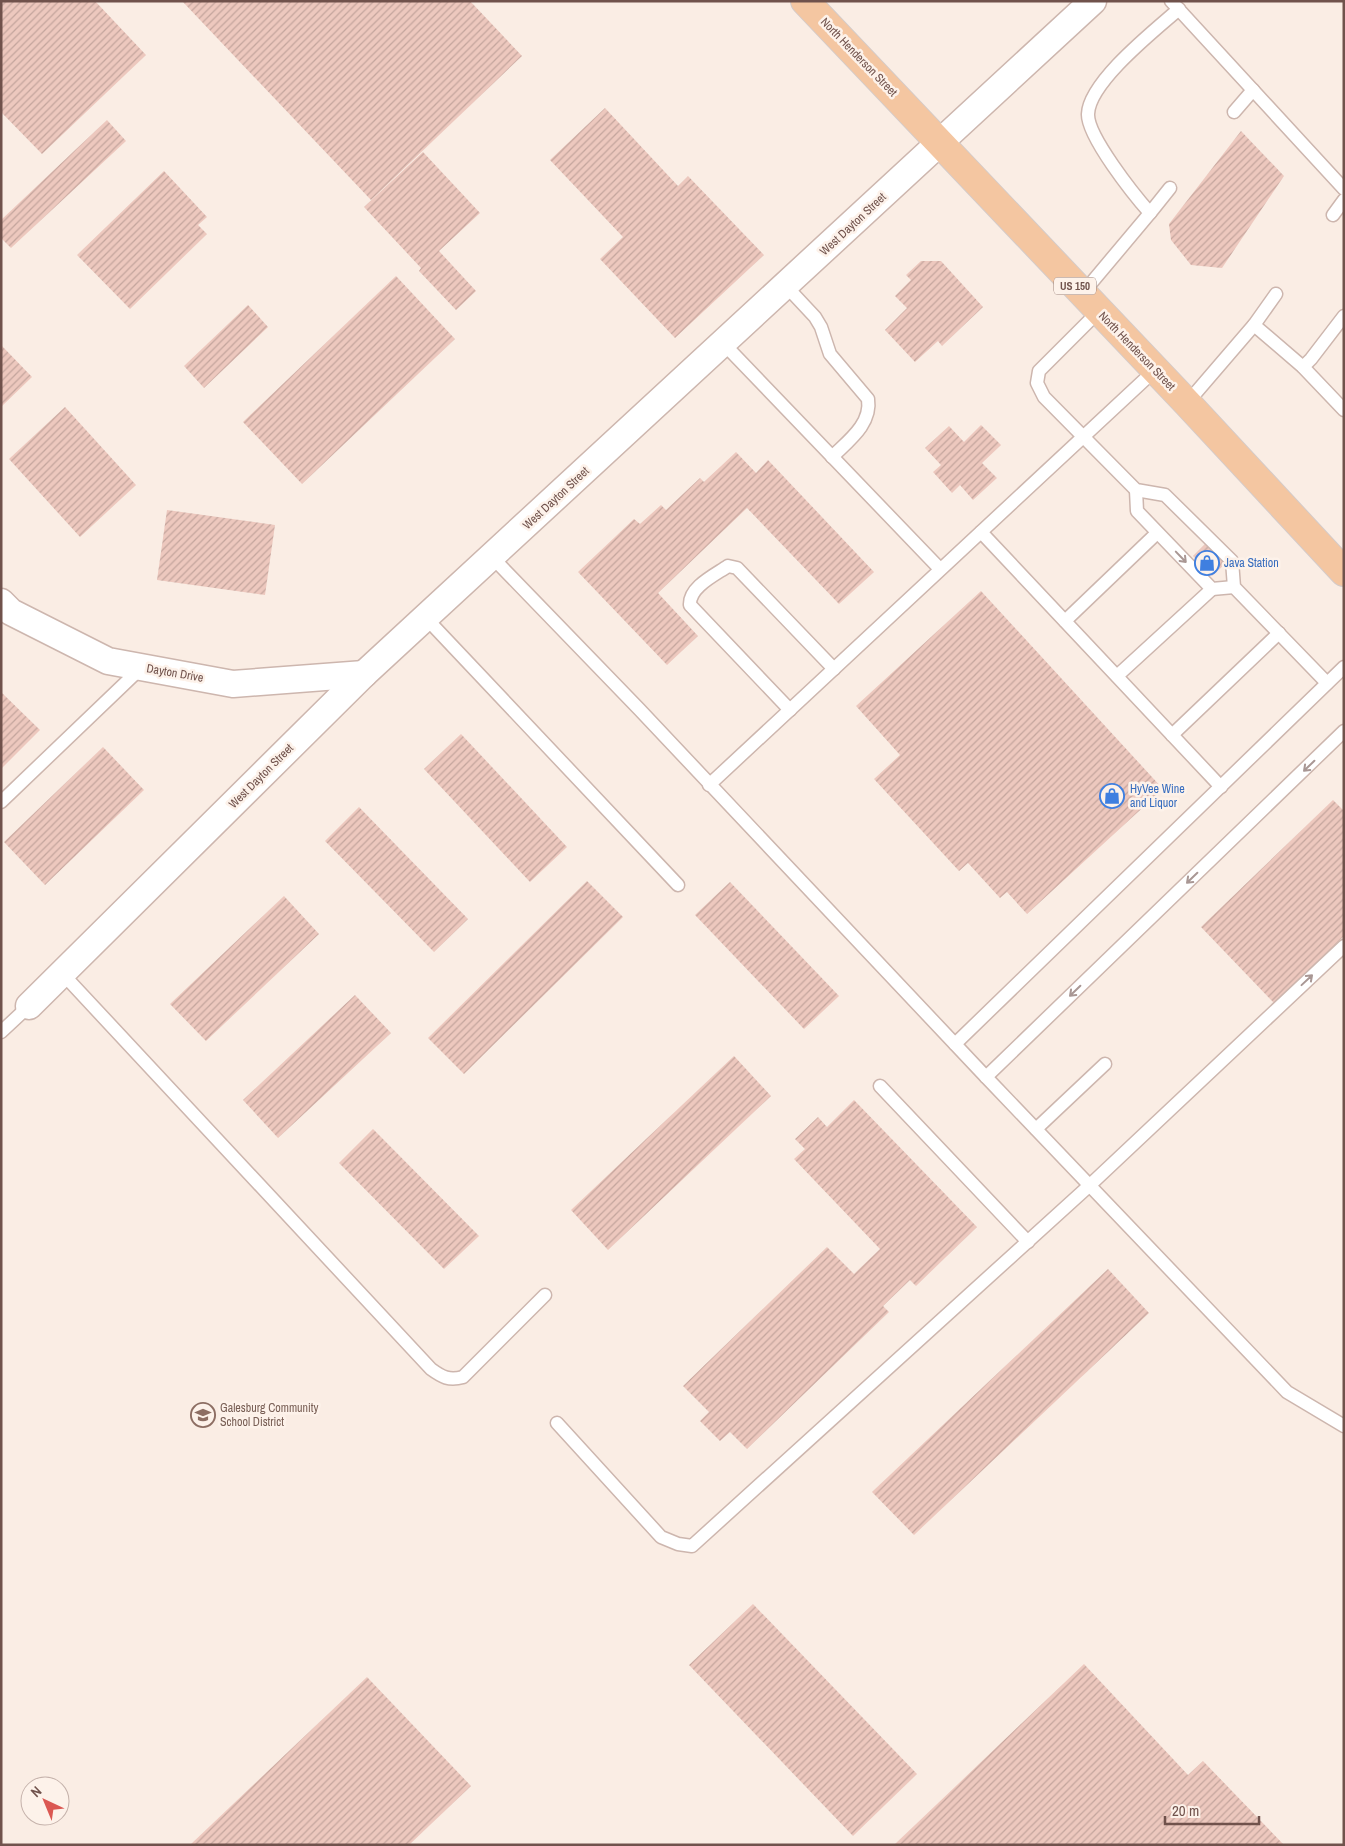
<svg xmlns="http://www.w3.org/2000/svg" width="1345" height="1846" font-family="'Archivo Narrow',sans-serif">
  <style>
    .building { fill: url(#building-hatch) }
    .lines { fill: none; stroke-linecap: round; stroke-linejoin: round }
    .service-casing { stroke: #cdb6ae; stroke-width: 15 }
    .minor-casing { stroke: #cdb6ae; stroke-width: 29 }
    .primary-casing { stroke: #d4cbc9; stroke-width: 30 }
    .service { stroke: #fff; stroke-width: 12 }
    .minor { stroke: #fff; stroke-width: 26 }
    .primary { stroke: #f4c6a1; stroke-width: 28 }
    .oneway { stroke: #a99794 }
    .labels { text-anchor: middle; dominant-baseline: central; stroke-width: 5; stroke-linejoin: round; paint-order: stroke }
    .shield { fill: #fdf2ea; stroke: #9a827b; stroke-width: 1 }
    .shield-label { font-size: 11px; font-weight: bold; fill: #70524c }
    .street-label { font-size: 12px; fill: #70524c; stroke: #fdf2ea }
    .shop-label { font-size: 12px; fill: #366cbe; stroke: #fdf2ea; text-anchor: start }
    .education-label { font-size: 12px; fill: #785e54; stroke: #fdf2ea; text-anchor: start }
  </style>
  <defs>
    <pattern id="building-hatch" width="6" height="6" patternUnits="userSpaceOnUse" patternTransform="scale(1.25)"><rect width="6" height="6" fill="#edc8be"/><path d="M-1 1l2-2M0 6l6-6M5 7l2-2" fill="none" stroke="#c4a59d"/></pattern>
  </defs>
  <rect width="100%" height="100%" fill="#faede4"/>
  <g class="building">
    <polygon points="1,1 95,1 146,55 42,154 1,112"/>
    <polygon points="182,1 470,1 522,56 371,200"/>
    <polygon points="605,108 678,186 688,176 764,255 675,338 600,259 623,237 550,160"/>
    <polygon points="107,120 126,141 11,248 1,238 1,220"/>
    <polygon points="1241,131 1284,176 1222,268 1191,265 1171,240 1169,224"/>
    <polygon points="423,152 480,213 439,251 476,291 456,310 419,271 421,268 364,207"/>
    <polygon points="164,171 207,217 198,225 207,234 130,309 77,255"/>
    <polygon points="921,261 941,261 983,307 942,346 938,341 915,362 885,330 907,308 895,296 911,280 906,275"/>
    <polygon points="396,276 455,339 302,484 243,422"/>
    <polygon points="248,305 268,327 204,388 184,366"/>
    <polygon points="1,345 32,377 1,407"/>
    <polygon points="65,407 136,485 80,537 9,459"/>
    <polygon points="981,425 1001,445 982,463 997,478 973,500 960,485 952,493 933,472 941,465 925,448 949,426 964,442"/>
    <polygon points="736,452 756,473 768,460 874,572 839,604 747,508 658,593 698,636 667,665 578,572 634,519 640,524 661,505 666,510 700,478 704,482"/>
    <polygon points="167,510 275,525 265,595 157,580"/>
    <polygon points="1205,544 1225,564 1212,576 1193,556"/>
    <polygon points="981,591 1163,789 1027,914 1007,892 1000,898 968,863 959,871 874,779 900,755 856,706"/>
    <polygon points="1,692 40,730 1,769"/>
    <polygon points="461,734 567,847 530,882 424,769"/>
    <polygon points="103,747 144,790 45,885 4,842"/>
    <polygon points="1333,800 1344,811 1344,936 1274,1003 1201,927"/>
    <polygon points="359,807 468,919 434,952 325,841"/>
    <polygon points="587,881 623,917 464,1074 428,1038"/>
    <polygon points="730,882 839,996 804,1029 695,915"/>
    <polygon points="284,896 319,934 206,1041 170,1004"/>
    <polygon points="355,995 391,1033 278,1138 243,1100"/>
    <polygon points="734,1056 771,1096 608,1250 571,1210"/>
    <polygon points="854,1100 977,1227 916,1286 910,1280 883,1306 889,1312 747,1449 730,1432 720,1441 700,1421 709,1412 683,1386 827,1247 854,1274 880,1249 794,1159 805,1149 795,1139 818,1117 827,1127"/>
    <polygon points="373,1129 479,1236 444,1269 339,1163"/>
    <polygon points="1108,1269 1149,1313 914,1535 872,1492"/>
    <polygon points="753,1604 917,1774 853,1836 689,1665"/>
    <polygon points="1084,1664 1188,1775 1203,1761 1284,1845 894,1845"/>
    <polygon points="367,1677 471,1786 409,1845 190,1845"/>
  </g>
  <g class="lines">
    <defs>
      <g id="service">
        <polyline points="1171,1 1344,189"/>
        <polyline points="1234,112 1253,90"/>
        <polyline points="1150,213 1170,188"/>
        <polyline points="1333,215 1344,200"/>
        <path d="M786,286L815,317L821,327L830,354L868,399C872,424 848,441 832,457"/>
        <path d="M1082,294L1150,213C1134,195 1087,136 1088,114C1089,82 1155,30 1179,9"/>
        <polyline points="1099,311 1039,371 1037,383 1044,397 1136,490 1165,495 1232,561 1234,587 1327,683"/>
        <polyline points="1254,325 1276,294"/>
        <polyline points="723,343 940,569"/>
        <polyline points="1303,367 1311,359 1344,316"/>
        <polyline points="1187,403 1254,325 1303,367 1344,410"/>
        <polyline points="1136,490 1137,511 1212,589 1234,587"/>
        <polyline points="981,532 1221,787"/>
        <polyline points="492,557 639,709 986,1077 1287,1392 1344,1426"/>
        <polyline points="425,617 678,885"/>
        <polyline points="1065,621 1157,533"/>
        <polyline points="1117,676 1212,589"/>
        <path d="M790,710L690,605C689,587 715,575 728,566L737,568L834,669"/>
        <polyline points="1172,735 1279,633"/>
        <polyline points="709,785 1155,370"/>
        <polyline points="1,802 142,667"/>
        <path d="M62,973L431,1369C442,1377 449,1381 463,1377L545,1295"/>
        <polyline points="1,1032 29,1006"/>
        <polyline points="955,1044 1344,667"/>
        <polyline points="986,1077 1344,731"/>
        <polyline points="880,1086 1028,1242"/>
        <polyline points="1036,1129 1105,1064"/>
        <polyline points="557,1423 661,1537 678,1544 692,1546 1090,1185 1344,946"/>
      </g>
      <g id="minor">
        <polyline points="1,602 11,612 108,661 233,684 364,674"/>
        <polyline points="29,1006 364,674 1093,1"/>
      </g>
      <polyline id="primary" points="805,1 1187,403 1344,572"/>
    </defs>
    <use href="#service" class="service-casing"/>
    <use href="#minor" class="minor-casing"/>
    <use href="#primary" class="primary-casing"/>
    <use href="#service" class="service"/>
    <use href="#minor" class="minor"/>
    <use href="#primary" class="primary"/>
  </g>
  <defs><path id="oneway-shaft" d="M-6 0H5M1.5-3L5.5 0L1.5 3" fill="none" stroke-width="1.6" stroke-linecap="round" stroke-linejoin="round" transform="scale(1.25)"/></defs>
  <g class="oneway">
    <use href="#oneway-shaft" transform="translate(1181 557) rotate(46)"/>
    <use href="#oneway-shaft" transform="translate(1309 766) rotate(136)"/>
    <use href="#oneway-shaft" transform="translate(1192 878) rotate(136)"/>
    <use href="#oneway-shaft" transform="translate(1307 980) rotate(-43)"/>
    <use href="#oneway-shaft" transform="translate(1075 991) rotate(136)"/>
  </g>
  <defs>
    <symbol id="shop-ring" viewBox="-11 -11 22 22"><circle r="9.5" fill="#fdf2ea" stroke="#3f7fe0" stroke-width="1.5"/><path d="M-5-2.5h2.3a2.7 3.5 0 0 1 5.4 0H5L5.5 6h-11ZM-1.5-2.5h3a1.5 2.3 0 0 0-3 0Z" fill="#3f7fe0"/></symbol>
    <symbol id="school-ring" viewBox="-11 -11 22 22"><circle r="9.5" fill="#fdf2ea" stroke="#8d6e63" stroke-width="1.5"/><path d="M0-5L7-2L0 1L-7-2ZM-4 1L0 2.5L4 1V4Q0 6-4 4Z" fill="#8d6e63"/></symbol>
  </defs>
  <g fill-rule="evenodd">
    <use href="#shop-ring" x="1193" y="549" width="28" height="28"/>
    <use href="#shop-ring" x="1098" y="782" width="28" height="28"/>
    <use href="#school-ring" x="189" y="1401" width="28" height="28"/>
  </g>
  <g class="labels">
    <rect class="shield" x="1054" y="277.5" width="42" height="17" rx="4"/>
    <g class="shield-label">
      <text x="1075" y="286">US 150</text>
    </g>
    <g class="street-label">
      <text transform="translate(859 57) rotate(46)">North Henderson Street</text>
      <text transform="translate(853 224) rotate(-43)">West Dayton Street</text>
      <text transform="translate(1137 351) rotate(46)">North Henderson Street</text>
      <text transform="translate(556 498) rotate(-43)">West Dayton Street</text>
      <text transform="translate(175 673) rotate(10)">Dayton Drive</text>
      <text transform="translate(261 776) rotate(-45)">West Dayton Street</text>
    </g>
    <g class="shop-label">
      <text x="1224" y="563">Java Station</text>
      <text x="1130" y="789">HyVee Wine<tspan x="1130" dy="14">and Liquor</tspan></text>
    </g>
    <g class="education-label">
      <text x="220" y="1408">Galesburg Community<tspan x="220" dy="14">School District</tspan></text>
    </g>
  </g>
  <rect width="1345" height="1846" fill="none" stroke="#70524c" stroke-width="5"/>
  <g transform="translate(45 1801) rotate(316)"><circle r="24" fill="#fdf2ea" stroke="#c5b2ab"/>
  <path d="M0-4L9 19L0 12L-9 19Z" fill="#db5852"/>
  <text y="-8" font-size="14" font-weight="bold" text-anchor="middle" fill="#70524c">N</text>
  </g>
  <path d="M1165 1816v8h94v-8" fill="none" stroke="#70524c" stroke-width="2.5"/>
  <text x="1172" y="1816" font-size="15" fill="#70524c" stroke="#fdf2ea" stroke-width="4" paint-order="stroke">20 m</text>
</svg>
